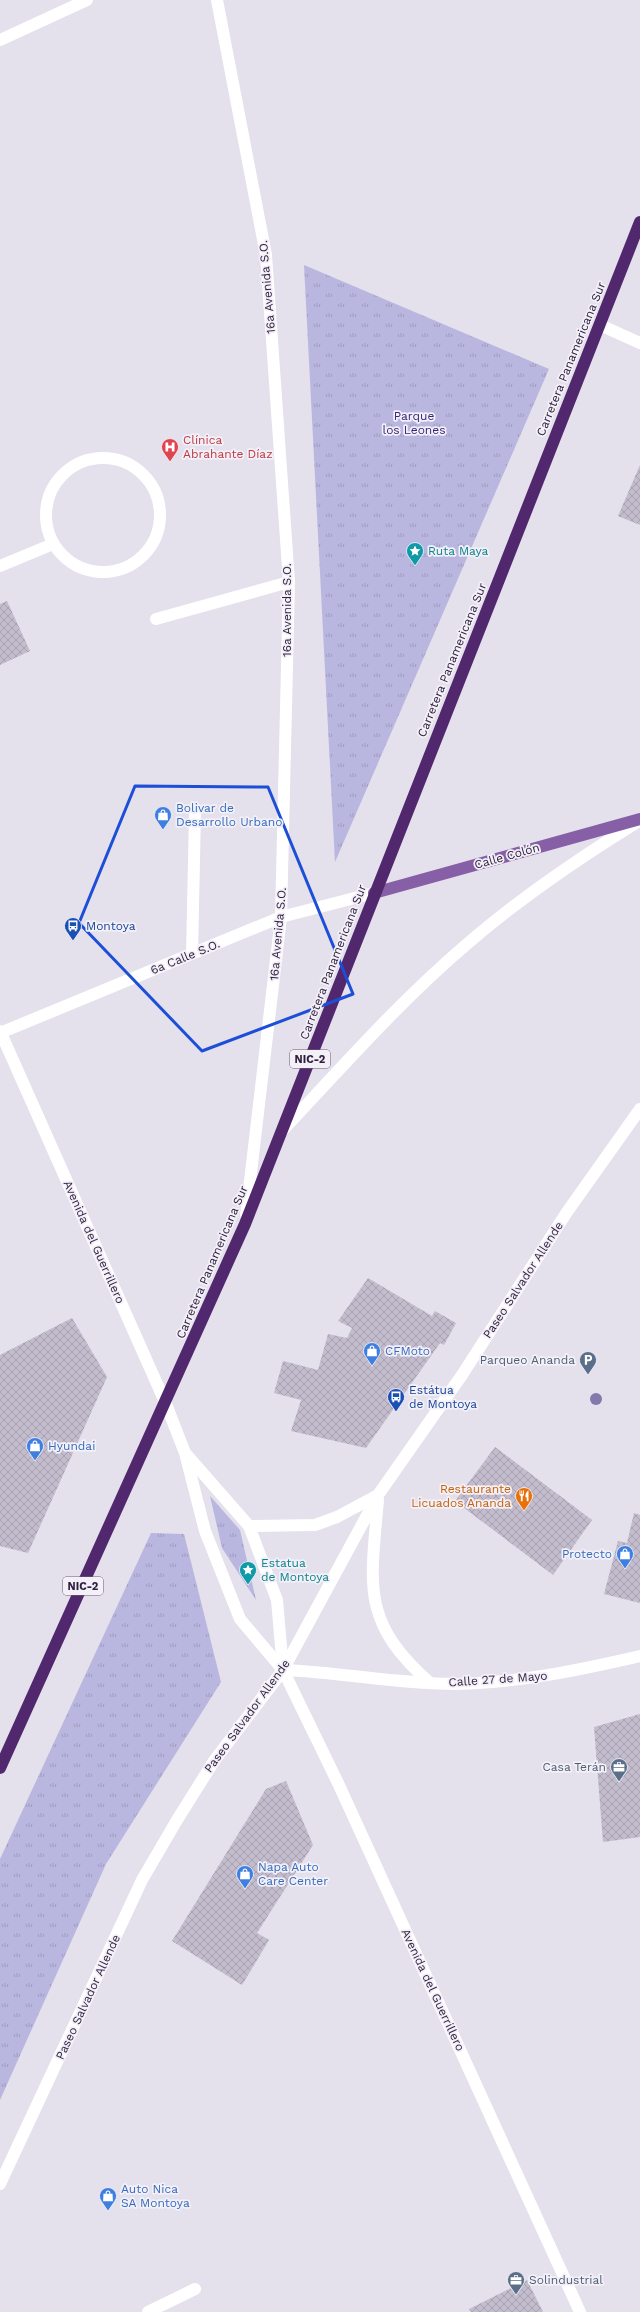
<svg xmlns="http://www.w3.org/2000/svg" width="640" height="2312" font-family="'Work Sans',sans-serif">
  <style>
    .park { fill: url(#park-tufts) }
    .building { fill: url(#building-cross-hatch) }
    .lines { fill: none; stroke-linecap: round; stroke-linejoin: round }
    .minor { stroke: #fff; stroke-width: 12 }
    .major { stroke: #865fa6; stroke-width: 12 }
    .highway { stroke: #51286d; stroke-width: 12 }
    .tree { fill: #8379ad }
    .marked { fill: none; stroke: #1d4ed8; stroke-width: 3; stroke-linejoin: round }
    .labels { text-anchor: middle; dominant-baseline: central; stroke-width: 3.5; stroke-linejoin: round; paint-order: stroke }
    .shield { fill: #f3f0f8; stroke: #6a5e76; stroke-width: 1 }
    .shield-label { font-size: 11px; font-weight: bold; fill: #2f1f3e }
    .street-label { font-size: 12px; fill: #2f1f3e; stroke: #f3f0f8 }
    .park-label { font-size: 12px; fill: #342579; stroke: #f3f0f8 }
    .health-label { font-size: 12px; fill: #be3a42; stroke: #f3f0f8; text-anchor: start }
    .culture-label { font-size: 12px; fill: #0d838f; stroke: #f3f0f8; text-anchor: start }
    .shop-label { font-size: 12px; fill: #366cbe; stroke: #f3f0f8; text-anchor: start }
    .transit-label { font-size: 12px; fill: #164399; stroke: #f3f0f8; text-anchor: start }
    .service-label { font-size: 12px; fill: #4e5e75; stroke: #f3f0f8; text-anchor: end }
    .food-label { font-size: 12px; fill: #c56008; stroke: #f3f0f8; text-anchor: end }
  </style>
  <defs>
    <pattern id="park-tufts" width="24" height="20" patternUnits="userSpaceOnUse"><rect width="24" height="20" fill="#b9b6e0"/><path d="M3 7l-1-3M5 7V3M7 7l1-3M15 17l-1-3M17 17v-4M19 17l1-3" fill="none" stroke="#9f9cc1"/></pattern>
    <pattern id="building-cross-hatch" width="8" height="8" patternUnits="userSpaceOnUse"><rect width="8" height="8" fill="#c2bccd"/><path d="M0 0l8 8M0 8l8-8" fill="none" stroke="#a7a1b1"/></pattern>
  </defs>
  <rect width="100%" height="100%" fill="#e4e0ec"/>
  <g class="park">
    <polygon points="304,265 549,369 335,862"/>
    <polygon points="210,1496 240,1530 256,1600 222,1548"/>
    <polygon points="151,1533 184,1534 221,1682 106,1864 0,2100 0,1859"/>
  </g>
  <g class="building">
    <polygon points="640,465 640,525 618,516"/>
    <polygon points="7,601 30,651 0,665 0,604"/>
    <polygon points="368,1278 432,1316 435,1311 456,1323 444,1345 440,1343 366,1448 291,1431 301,1400 274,1393 283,1361 318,1370 328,1334 347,1338 352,1328 338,1321"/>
    <polygon points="72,1318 107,1377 28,1553 0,1546 0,1355"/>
    <polygon points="495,1447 592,1520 553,1575 455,1501"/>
    <polygon points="634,1513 640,1515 640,1603 604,1594 618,1541 627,1543"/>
    <polygon points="640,1714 640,1837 603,1842 594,1727"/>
    <polygon points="286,1781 313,1845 257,1933 269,1940 242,1985 172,1941 266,1789"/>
    <polygon points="527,2280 543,2312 471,2312 469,2309"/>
  </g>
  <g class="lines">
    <g class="minor">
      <polyline points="217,0 266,255 289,582 281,917 246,1215"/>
      <polyline points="0,40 87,0"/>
      <polyline points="600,325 640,343"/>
      <circle cx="103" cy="515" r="57"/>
      <polyline points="0,566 53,544"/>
      <polyline points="156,619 289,582"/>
      <polyline points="192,954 195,813"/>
      <polyline points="0,1031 166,1404 185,1453 205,1531 240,1619 283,1670 338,1783 580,2312"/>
      <polyline points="0,1033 281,917 374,893"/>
      <path d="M282,1131C342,1067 400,1001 467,944C520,898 579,858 639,821"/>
      <polyline points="186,1454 249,1526 277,1600 283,1670"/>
      <path d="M378,1500C371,1584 360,1621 429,1682"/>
      <polyline points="249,1526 315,1525 337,1517 378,1495"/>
      <path d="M283,1670C340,1672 397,1684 455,1684C518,1683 579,1670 640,1656"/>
      <polyline points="0,2184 142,1880 177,1820 214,1761 283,1670 378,1495 462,1375 567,1212 640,1109"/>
      <polyline points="148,2312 195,2289"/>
    </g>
    <polyline class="major" points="374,893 640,819"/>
    <polyline class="highway" points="0,1768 245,1224 640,222"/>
  </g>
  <circle class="tree" cx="596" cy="1399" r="6"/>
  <path class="marked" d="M135,786L268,787L353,994L202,1051L79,923Z"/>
  <defs>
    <symbol id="hospital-pin" viewBox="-11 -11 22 30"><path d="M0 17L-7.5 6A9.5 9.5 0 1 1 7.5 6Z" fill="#e0444e" stroke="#f3f0f8"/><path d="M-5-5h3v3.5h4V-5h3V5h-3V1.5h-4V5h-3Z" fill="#fff"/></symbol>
    <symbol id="sight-pin" viewBox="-11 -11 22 30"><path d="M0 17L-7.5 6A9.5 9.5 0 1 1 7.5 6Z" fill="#0f9aa8" stroke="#f3f0f8"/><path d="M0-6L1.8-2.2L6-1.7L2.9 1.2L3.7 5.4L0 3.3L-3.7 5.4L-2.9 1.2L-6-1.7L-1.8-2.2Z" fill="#fff"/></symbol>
    <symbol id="shop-pin" viewBox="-11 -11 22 30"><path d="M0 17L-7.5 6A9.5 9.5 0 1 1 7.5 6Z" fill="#3f7fe0" stroke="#f3f0f8"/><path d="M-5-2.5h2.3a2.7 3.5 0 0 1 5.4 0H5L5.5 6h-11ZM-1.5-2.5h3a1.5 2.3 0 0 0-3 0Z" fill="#fff"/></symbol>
    <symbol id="bus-pin" viewBox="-11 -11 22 30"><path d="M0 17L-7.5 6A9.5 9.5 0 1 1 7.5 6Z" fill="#1a4fb4" stroke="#f3f0f8"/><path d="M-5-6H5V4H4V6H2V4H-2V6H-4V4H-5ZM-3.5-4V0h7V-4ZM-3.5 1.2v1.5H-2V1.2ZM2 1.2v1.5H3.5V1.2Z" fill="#fff"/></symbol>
    <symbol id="parking-pin" viewBox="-11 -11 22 30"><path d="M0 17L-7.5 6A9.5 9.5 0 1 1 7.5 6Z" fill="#5c6f8a" stroke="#f3f0f8"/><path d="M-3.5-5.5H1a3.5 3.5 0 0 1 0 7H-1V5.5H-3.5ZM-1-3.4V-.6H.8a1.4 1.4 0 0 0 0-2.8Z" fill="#fff"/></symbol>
    <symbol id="restaurant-pin" viewBox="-11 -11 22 30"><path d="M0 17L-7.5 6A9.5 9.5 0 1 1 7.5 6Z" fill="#e8710a" stroke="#f3f0f8"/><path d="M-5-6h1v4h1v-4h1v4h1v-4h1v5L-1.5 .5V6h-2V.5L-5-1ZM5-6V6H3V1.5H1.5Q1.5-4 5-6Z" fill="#fff"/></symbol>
    <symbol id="office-pin" viewBox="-11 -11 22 30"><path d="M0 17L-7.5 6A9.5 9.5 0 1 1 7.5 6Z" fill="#5c6f8a" stroke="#f3f0f8"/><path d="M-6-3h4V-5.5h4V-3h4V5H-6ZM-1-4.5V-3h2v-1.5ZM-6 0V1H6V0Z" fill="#fff"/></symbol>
  </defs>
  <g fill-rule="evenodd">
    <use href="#hospital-pin" x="160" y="437" width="20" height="27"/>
    <use href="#sight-pin" x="405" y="541" width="20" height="27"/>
    <use href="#shop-pin" x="153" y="805" width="20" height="27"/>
    <use href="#bus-pin" x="63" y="916" width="20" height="27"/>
    <use href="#shop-pin" x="362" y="1341" width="20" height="27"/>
    <use href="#parking-pin" x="578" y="1350" width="20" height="27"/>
    <use href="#bus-pin" x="386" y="1387" width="20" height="27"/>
    <use href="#shop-pin" x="25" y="1436" width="20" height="27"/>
    <use href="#restaurant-pin" x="514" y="1486" width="20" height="27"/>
    <use href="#shop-pin" x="615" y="1544" width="20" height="27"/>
    <use href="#sight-pin" x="238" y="1560" width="20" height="27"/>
    <use href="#office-pin" x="609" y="1757" width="20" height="27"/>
    <use href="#shop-pin" x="235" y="1864" width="20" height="27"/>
    <use href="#shop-pin" x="98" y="2186" width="20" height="27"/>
    <use href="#office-pin" x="506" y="2270" width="20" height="27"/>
  </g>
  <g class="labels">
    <g class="shield">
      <rect x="290" y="1050" width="40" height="18" rx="3"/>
      <rect x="63" y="1577" width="40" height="18" rx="3"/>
    </g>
    <g class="shield-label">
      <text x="310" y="1059">NIC-2</text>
      <text x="83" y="1586">NIC-2</text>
    </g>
    <g class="street-label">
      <text transform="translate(267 287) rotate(-95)">16a Avenida S.O.</text>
      <text transform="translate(571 359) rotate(-68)">Carretera Panamericana Sur</text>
      <text transform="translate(287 610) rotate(-90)">16a Avenida S.O.</text>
      <text transform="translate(452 660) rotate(-68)">Carretera Panamericana Sur</text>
      <text transform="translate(507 856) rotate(-16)">Calle Colón</text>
      <text transform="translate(278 934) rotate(-85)">16a Avenida S.O.</text>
      <text transform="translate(185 957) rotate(-22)">6a Calle S.O.</text>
      <text transform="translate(333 962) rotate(-69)">Carretera Panamericana Sur</text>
      <text transform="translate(94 1242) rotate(66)">Avenida del Guerrillero</text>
      <text transform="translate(212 1262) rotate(-67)">Carretera Panamericana Sur</text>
      <text transform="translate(523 1280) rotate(-57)">Paseo Salvador Allende</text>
      <text transform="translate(498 1679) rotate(-4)">Calle 27 de Mayo</text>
      <text transform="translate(247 1716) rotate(-54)">Paseo Salvador Allende</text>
      <text transform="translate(433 1990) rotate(65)">Avenida del Guerrillero</text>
      <text transform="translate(88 1997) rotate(-65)">Paseo Salvador Allende</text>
    </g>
    <g class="park-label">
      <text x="414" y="416">Parque<tspan x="414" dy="14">los Leones</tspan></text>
    </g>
    <g class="health-label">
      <text x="183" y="440">Clínica<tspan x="183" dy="14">Abrahante Díaz</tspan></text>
    </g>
    <g class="culture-label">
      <text x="428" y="551">Ruta Maya</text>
      <text x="261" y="1563">Estatua<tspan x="261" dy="14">de Montoya</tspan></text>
    </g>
    <g class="shop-label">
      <text x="176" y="808">Bolivar de<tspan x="176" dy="14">Desarrollo Urbano</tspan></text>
      <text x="385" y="1351">CFMoto</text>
      <text x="48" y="1446">Hyundai</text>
      <text x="612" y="1554" text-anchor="end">Protecto</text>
      <text x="258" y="1867">Napa Auto<tspan x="258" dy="14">Care Center</tspan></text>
      <text x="121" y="2189">Auto Nica<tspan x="121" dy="14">SA Montoya</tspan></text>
    </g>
    <g class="transit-label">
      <text x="86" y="926">Montoya</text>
      <text x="409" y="1390">Estátua<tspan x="409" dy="14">de Montoya</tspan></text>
    </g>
    <g class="service-label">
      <text x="575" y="1360">Parqueo Ananda</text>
      <text x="606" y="1767">Casa Terán</text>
      <text x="529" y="2280" text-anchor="start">Solindustrial</text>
    </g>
    <g class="food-label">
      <text x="511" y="1489">Restaurante<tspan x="511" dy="14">Licuados Ananda</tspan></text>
    </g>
  </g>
</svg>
